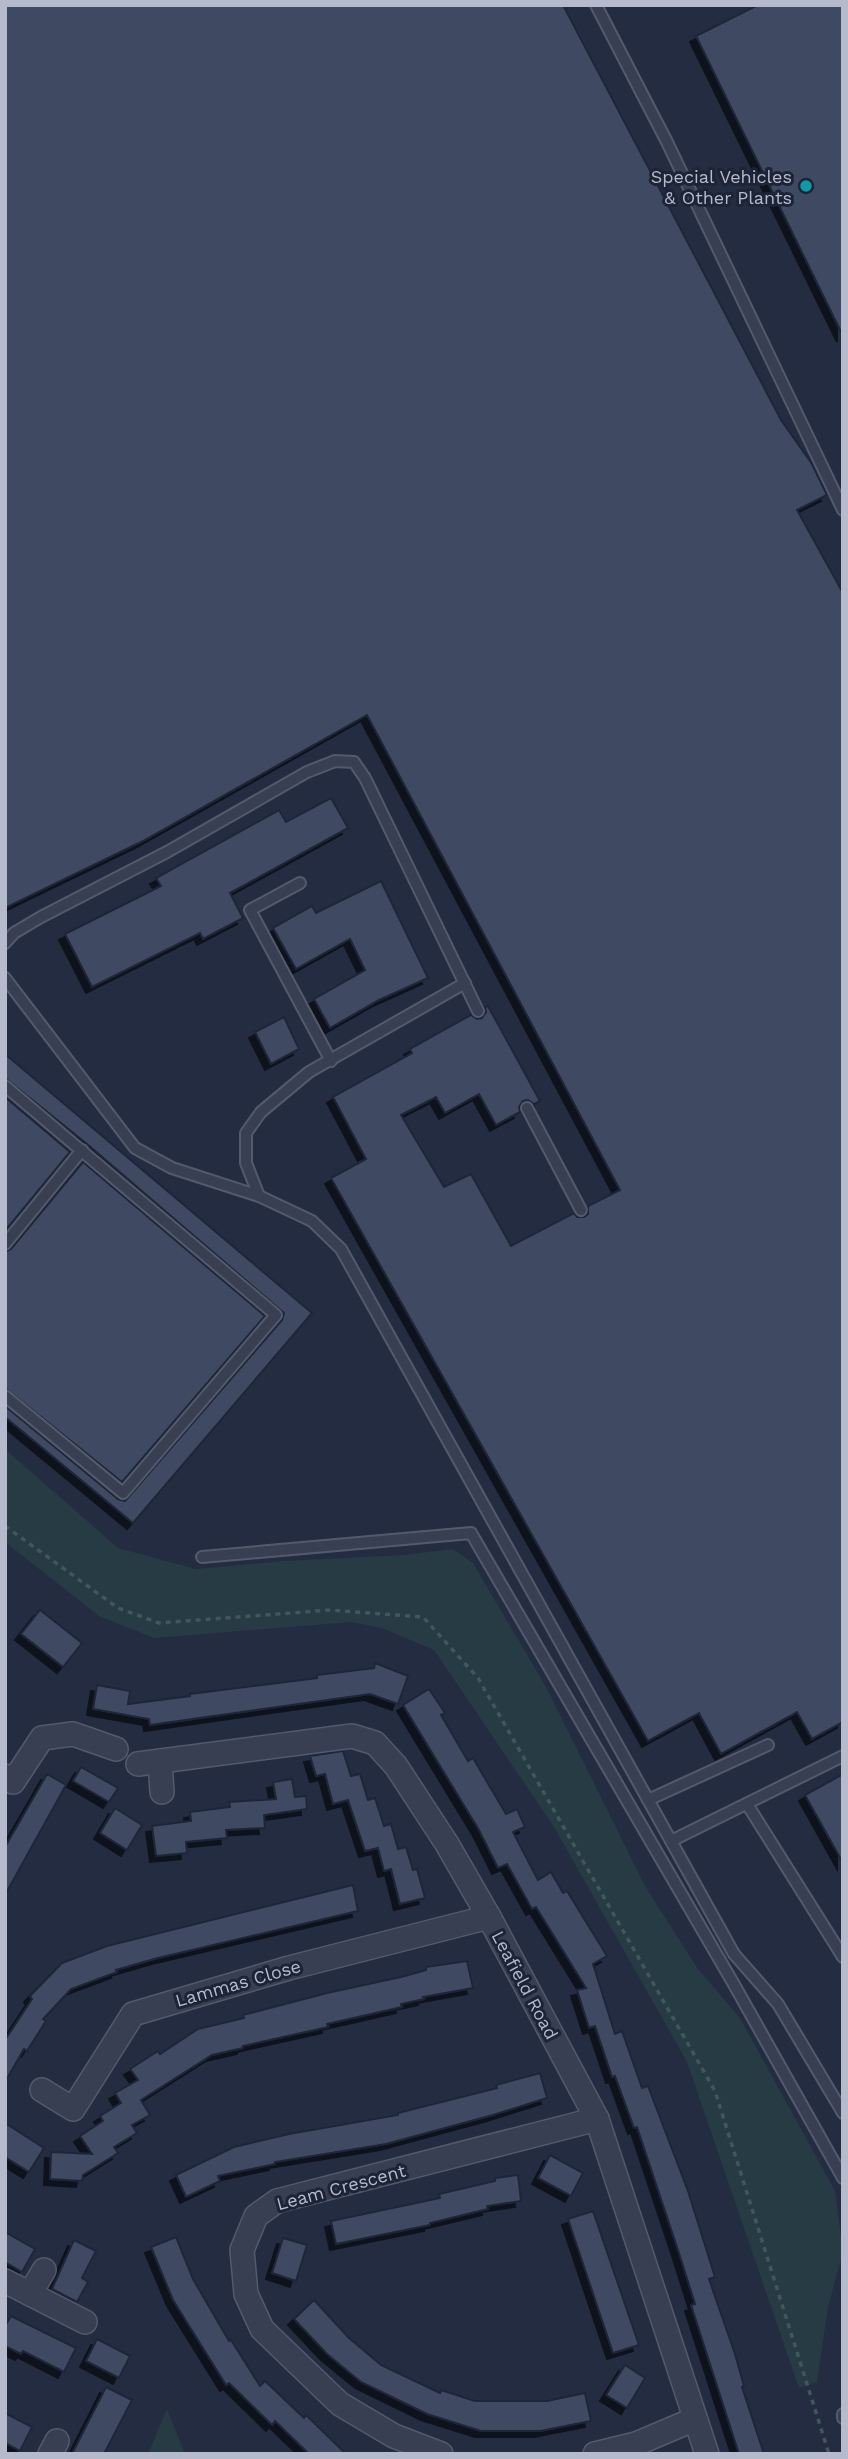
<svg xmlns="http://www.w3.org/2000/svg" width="848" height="2459" font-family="'Work Sans',sans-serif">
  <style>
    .green { fill: #263b43 }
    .building { fill: #404962; stroke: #1f2639; stroke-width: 2; filter: url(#shadow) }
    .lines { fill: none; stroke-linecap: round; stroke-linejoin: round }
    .lane-casing { stroke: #535a6c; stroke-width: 14 }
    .street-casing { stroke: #535a6c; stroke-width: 26 }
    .path { stroke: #41575d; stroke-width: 3.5; stroke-dasharray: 5 5; stroke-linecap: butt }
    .lane { stroke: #383f52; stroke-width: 10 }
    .street { stroke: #383f52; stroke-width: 23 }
    .culture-dot { fill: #0f9aa8; stroke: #1d2437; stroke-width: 2.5 }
    .labels { text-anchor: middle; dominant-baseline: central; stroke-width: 6; stroke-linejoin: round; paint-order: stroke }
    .poi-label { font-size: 18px; fill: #b5bbcc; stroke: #1d2437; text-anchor: end }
    .street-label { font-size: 18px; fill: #b5bbcc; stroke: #1d2437 }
  </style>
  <defs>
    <filter id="shadow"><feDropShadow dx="-6" dy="6" stdDeviation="0" flood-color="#0009"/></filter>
  </defs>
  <rect width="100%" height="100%" fill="#242c42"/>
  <g class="green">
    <polygon points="5,1449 118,1548 196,1569 285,1561 403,1555 453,1549 473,1563 546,1687 645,1886 698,1969 740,2018 835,2191 843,2252 828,2307 817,2382 799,2388 687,2062 554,1827 434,1650 382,1628 352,1622 154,1638 99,1616 5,1542"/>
    <polygon points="167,2409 185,2454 148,2454"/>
  </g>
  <g class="building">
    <polygon points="5,5 563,5 781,420 812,464 827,495 797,510 843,593 843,1722 812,1739 797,1712 721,1754 699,1713 648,1741 331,1178 366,1159 333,1097 412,1053 410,1049 471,1015 477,1019 482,1018 486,1012 485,1007 488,1006 540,1101 534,1104 528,1100 523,1101 519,1107 520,1112 496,1125 479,1094 445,1113 436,1097 401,1115 444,1187 471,1174 511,1246 574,1213 577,1217 584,1217 588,1214 588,1206 620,1190 367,715 143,841 5,908"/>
    <polygon points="758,5 843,5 843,336 696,36"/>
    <polygon points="331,798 348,828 230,893 243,918 203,939 200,933 92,987 65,934 161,886 156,878 279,810 286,822"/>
    <polygon points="381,881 428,978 379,1000 330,1028 314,999 365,970 350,939 296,969 273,928 312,906 316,913"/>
    <polygon points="284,1017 299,1049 271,1064 255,1032"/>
    <polygon points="5,1054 312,1313 133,1523 5,1417 5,1406 118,1499 125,1501 282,1320 284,1313 87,1144 5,1078"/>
    <polygon points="5,1097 70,1152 5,1231"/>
    <polygon points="83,1162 265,1316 122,1482 5,1388 5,1252 11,1249"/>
    <polygon points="40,1610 82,1643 63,1667 21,1634"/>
    <polygon points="375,1663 408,1676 398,1704 370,1694 150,1725 149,1719 93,1709 97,1685 130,1691 128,1704 190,1696 190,1694 317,1678 317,1675 374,1668"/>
    <polygon points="429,1689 445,1713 441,1715 468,1761 473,1758 506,1814 517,1809 525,1827 513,1832 538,1880 551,1872 563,1893 567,1891 607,1956 593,1964 615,2034 622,2031 642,2088 648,2086 688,2191 715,2277 709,2279 735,2354 744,2386 742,2387 764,2454 739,2454 691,2305 695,2304 679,2253 637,2127 634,2128 615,2076 612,2077 595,2026 589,2028 577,1990 586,1988 536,1907 532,1909 507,1864 498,1868 479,1830 403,1705"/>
    <polygon points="343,1751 351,1776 360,1774 368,1800 375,1798 384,1826 391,1824 398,1849 406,1847 413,1870 417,1869 425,1898 400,1904 391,1869 384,1871 378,1848 365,1851 348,1800 333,1804 325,1774 316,1776 310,1756"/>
    <polygon points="81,1767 118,1788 109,1802 73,1781"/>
    <polygon points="47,1774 66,1785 5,1895 5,1847"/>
    <polygon points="843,1774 843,1863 805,1795"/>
    <polygon points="292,1779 295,1797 306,1796 307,1809 264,1815 265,1828 226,1830 227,1838 186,1842 187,1853 156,1856 152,1826 191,1821 190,1812 230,1807 229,1802 276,1799 273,1782"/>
    <polygon points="115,1808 142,1825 127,1850 100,1833"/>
    <polygon points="353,1885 358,1911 158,1958 116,1970 117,1972 71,1989 43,2019 46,2021 27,2051 24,2049 5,2082 5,2040 32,1999 30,1996 62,1963 107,1946"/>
    <polygon points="467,1961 473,1988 423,1997 424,1999 401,2004 402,2007 327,2024 328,2027 243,2046 243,2048 212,2055 141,2100 150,2115 132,2125 137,2133 114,2147 118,2153 83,2175 82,2181 50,2179 51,2152 92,2154 80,2136 103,2121 100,2116 121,2103 115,2093 138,2080 130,2069 158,2051 160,2054 198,2029 244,2018 243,2015 327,1993 401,1977 426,1970 426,1967"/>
    <polygon points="540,2073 547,2098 493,2115 386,2144 275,2162 275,2164 218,2176 220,2181 186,2197 176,2175 234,2147 289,2134 398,2115 398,2113 497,2088 496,2085"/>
    <polygon points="5,2123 44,2148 29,2172 5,2157"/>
    <polygon points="550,2155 583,2173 571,2196 538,2178"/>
    <polygon points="518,2175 521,2201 487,2206 488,2209 430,2223 430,2225 336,2244 331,2221 440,2198 439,2194 495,2181 495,2178"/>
    <polygon points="593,2211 639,2345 613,2353 568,2219"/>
    <polygon points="5,2232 35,2249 22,2272 5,2262"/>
    <polygon points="176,2237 193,2279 229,2341 231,2340 260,2386 265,2381 304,2418 306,2415 346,2454 309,2454 275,2421 272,2425 229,2383 226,2385 173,2300 151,2247"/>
    <polygon points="283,2238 307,2245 296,2281 272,2273"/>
    <polygon points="74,2240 96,2251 82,2278 88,2282 77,2302 52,2289"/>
    <polygon points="314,2300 349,2338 381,2365 440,2393 441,2390 475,2401 547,2401 585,2393 591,2421 540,2431 481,2431 427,2414 361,2382 327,2354 294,2319"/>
    <polygon points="11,2316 76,2348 64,2372 23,2351 21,2354 5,2346 5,2326"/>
    <polygon points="97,2339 130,2356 119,2378 86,2361"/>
    <polygon points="625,2365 645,2378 627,2408 606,2395"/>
    <polygon points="106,2387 132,2400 104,2454 72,2454"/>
    <polygon points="5,2413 32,2427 20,2451 5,2443"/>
  </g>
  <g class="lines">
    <defs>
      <g id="lane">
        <polyline points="596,5 667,142 843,510"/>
        <polyline points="300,883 250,910 331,1061"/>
        <polyline points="5,943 14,933 41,917 167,852 307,772 335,761 354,762 365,778 478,1011"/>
        <polyline points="5,978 135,1148 172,1168 259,1196 312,1221 341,1249 734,1954 778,2004 843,2113"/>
        <polyline points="5,1086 276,1315 123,1493 5,1396"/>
        <polyline points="527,1108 581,1210"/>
        <polyline points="259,1196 246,1163 246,1133 261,1112 309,1072 465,983"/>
        <polyline points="5,1244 82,1150"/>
        <polyline points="202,1557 471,1533 732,1981 843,2178"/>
        <polyline points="648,1800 768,1745"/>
        <polyline points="747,1804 843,1957"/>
        <polyline points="671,1841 843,1756"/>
        <polyline points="843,2414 843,2418"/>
      </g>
      <g id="street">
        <polyline points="160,1761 162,1792"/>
        <polyline points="138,1764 352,1736 375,1743 396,1766 447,1844 489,1917 597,2119 707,2454"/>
        <polyline points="5,1776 13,1782 42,1738 73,1734 116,1749"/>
        <polyline points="42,2090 73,2109 133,2014 289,1968 489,1917"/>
        <polyline points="5,2281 85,2322"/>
        <polyline points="30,2294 44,2270"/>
        <polyline points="50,2454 57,2441"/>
        <polyline points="441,2454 394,2436 340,2404 262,2329 246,2294 242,2250 256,2216 277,2201 597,2119"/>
        <polyline points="595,2454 636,2444 695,2419"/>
      </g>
    </defs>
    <use href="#lane" class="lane-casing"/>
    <use href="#street" class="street-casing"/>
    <polyline class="path" points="5,1526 118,1608 159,1623 330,1610 423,1617 478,1678 715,2091 829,2454"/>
    <use href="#lane" class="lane"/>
    <use href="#street" class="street"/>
  </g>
  <circle class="culture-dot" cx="806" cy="186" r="7"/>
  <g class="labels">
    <g class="poi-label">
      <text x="792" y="176">Special Vehicles<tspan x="792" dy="21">&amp; Other Plants</tspan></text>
    </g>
    <g class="street-label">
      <text transform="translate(238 1983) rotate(-16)">Lammas Close</text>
      <text transform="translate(525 1985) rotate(62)">Leafield Road</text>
      <text transform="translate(341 2187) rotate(-15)">Leam Crescent</text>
    </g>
  </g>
  <rect width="848" height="2459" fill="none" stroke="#b5bbcc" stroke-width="14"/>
</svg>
